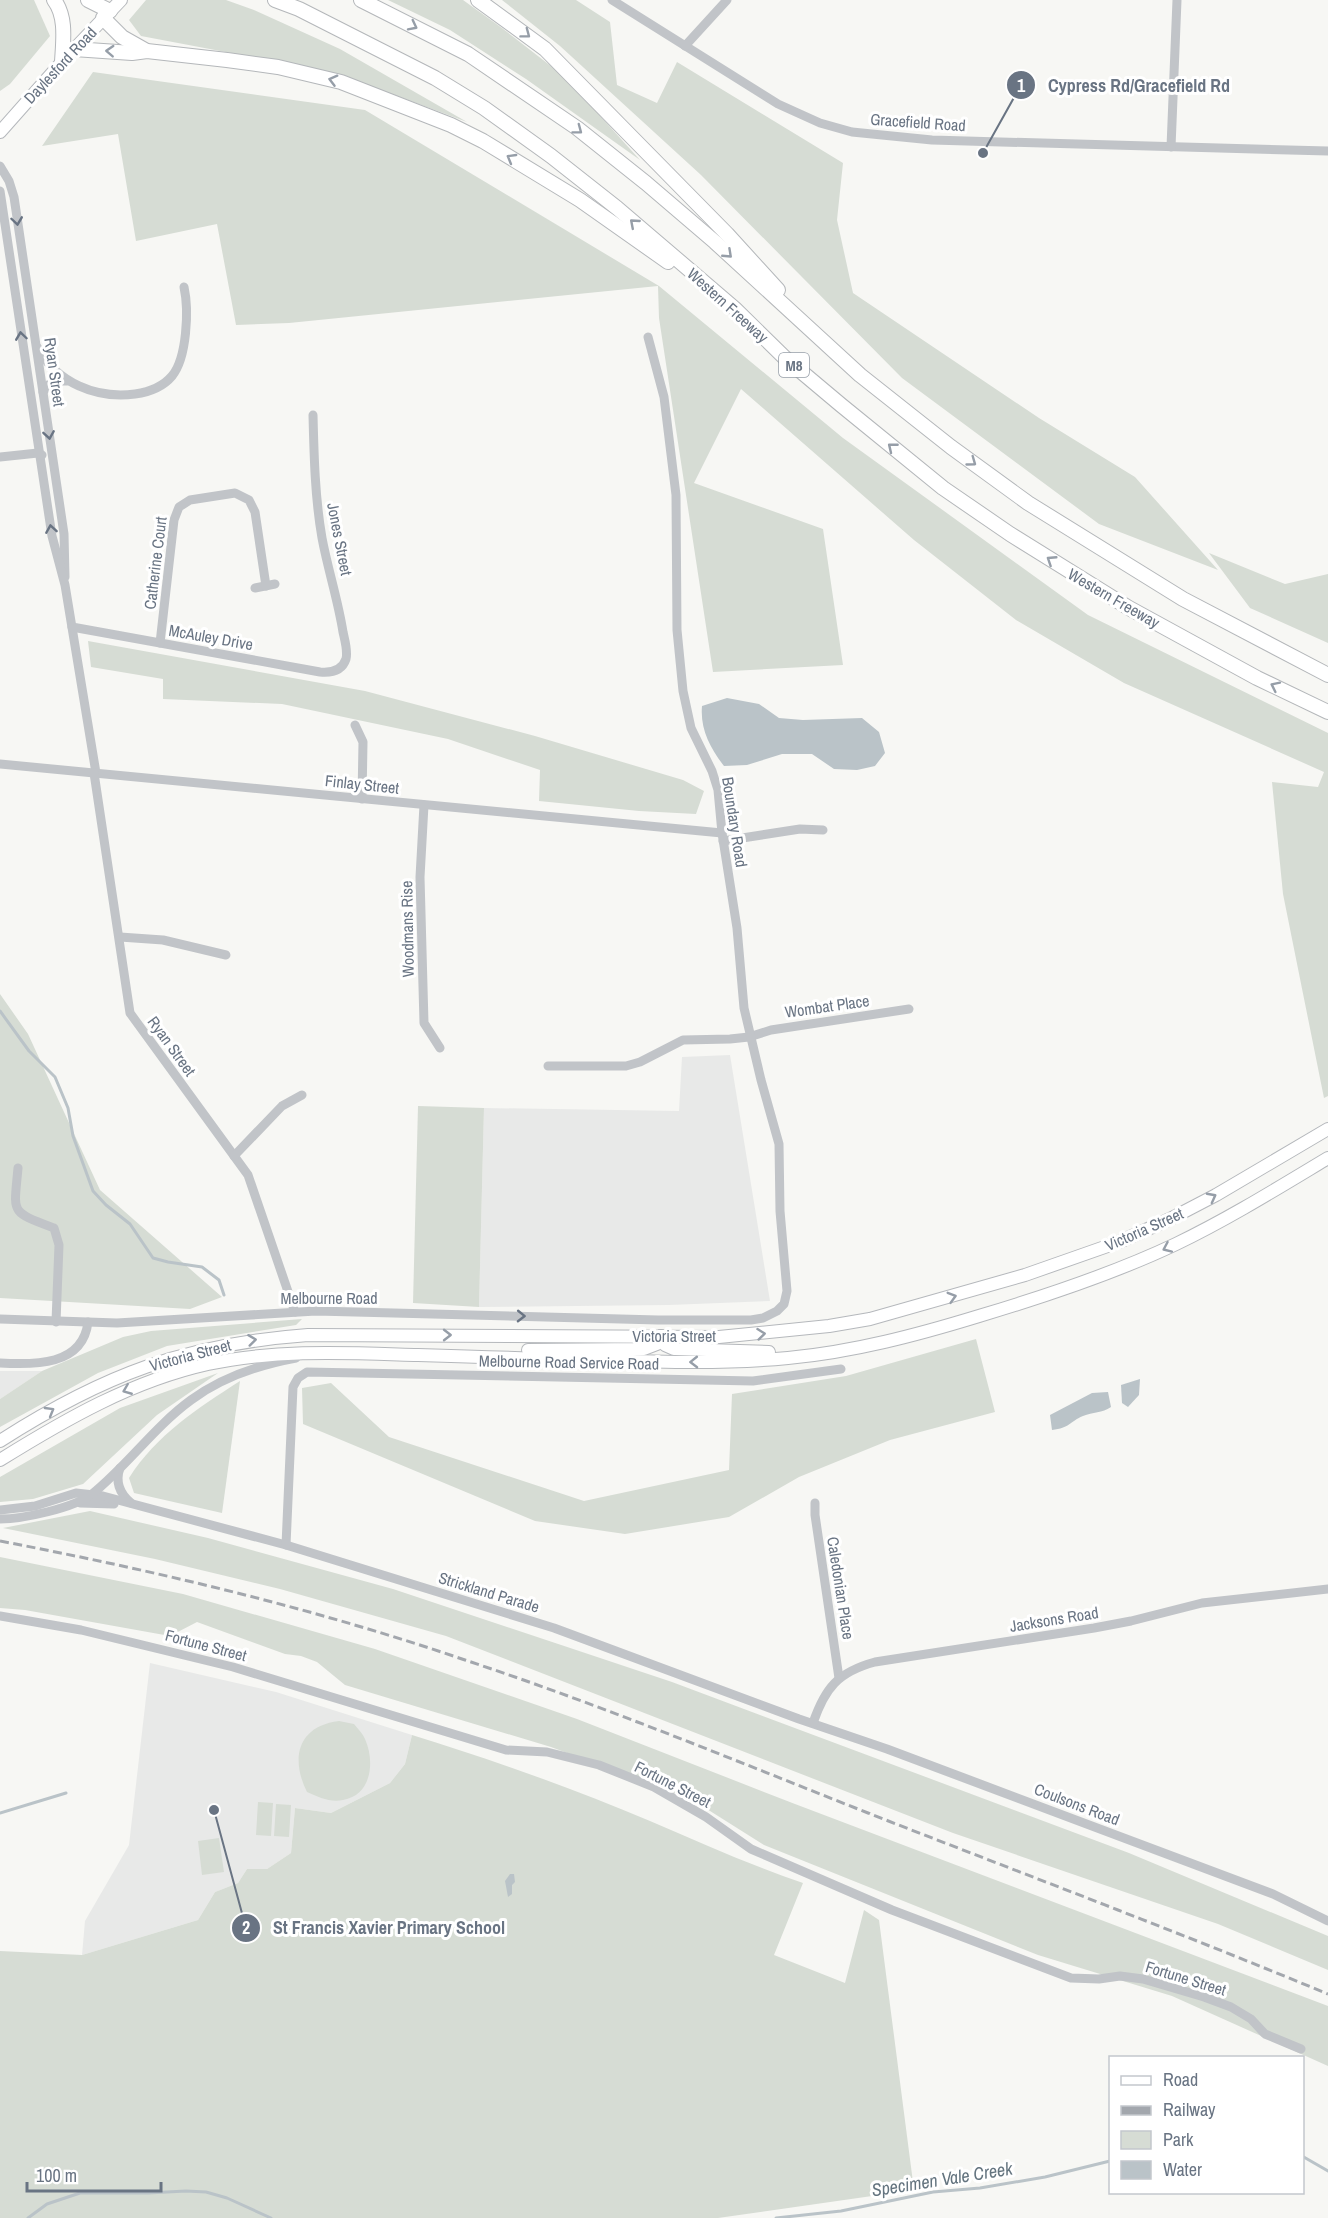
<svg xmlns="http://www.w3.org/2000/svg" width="1328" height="2218" font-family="'Archivo Narrow',sans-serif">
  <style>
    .built { fill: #e8e9e8 }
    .green { fill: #d6dcd4 }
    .water { fill: #bac3c8 }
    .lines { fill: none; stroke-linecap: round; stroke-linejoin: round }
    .stream { stroke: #bac3c8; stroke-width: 3 }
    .major-casing { stroke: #b5b8bc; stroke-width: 14 }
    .highway-casing { stroke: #b4b7ba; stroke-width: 16 }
    .minor { stroke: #c1c4c8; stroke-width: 9 }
    .major { stroke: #fff; stroke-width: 12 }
    .highway { stroke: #fff; stroke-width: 14 }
    .rail { stroke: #a3a7ad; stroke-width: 3; stroke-dasharray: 9 4.5; stroke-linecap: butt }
    .oneway { stroke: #969ea8 }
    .oneway2 { stroke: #697483 }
    .labels { text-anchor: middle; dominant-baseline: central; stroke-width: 6; stroke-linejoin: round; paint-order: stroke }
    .shield { fill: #fff; stroke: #969ea8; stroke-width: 1.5 }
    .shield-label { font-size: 15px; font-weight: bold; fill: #697483 }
    .street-label { font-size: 16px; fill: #697483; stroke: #fff }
    .water-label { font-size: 18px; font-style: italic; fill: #64747f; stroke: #fff }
    .leader { fill: none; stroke: #697483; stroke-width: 2 }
    .callout-dot { fill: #697483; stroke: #fff; stroke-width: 2 }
    .mark-label { font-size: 18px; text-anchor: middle; font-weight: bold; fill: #fff }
    .callout-label { font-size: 18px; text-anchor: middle; font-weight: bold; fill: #697483; stroke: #fff; stroke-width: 6; stroke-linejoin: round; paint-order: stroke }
  </style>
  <rect width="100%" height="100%" fill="#f7f7f4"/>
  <g class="built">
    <polygon points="730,1055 770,1301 669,1305 479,1307 484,1108 679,1111 682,1057"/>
    <polygon points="0,1371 42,1371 0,1399"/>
    <polygon points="150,1663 276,1692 412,1735 405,1764 390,1783 331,1813 295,1808 291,1853 267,1869 247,1869 238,1883 215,1892 198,1920 82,1955 85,1921 129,1845"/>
  </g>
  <g class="green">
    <polygon points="0,0 34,0 50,36 10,84 0,91"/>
    <polygon points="146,0 226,0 254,10 340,49 467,122 384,91 310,68 141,36 129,20"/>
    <polygon points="388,0 463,0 502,28 565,77 640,160 526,79 450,30"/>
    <polygon points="502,0 576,0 610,22 617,85 657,103 677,62 843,163 837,220 853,293 1039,418 1135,477 1218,570 1099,524 902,378 701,175 560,46"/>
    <polygon points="93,72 365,110 659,286 843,438 1088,615 1328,733 1328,1096 1324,1098 1283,894 1272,782 1318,787 1324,772 1124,683 1016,620 914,540 741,389 694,483 823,529 843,665 713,672 659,318 658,286 289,323 236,325 217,224 136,241 118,134 42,146"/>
    <polygon points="1209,553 1285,584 1328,574 1328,643 1250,608"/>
    <polygon points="88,641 365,691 535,736 683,780 704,791 696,814 639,811 539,801 540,770 448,739 282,704 163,699 163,679 91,667"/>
    <polygon points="0,994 28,1034 100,1190 222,1297 190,1309 0,1298"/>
    <polygon points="418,1106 484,1108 479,1307 413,1303"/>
    <polygon points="302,1319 296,1325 167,1346 98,1373 0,1427 0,1399 42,1371 123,1337 151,1331"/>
    <polygon points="976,1339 995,1412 890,1440 799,1477 729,1517 625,1534 535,1521 303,1424 302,1388 331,1383 389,1437 584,1501 729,1470 732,1394 846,1376"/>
    <polygon points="218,1373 157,1415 83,1484 33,1499 0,1502 0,1477 120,1408"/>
    <path d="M240,1381L222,1513L134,1493L129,1478C156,1435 198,1408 240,1381Z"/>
    <polygon points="90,1511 208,1538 393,1589 672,1682 1129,1853 1328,1936 1328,1970 1218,1924 953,1833 446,1636 280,1589 155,1559 3,1528"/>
    <polygon points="0,1557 183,1594 375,1649 577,1719 795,1804 1328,2006 1328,2066 1172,1996 1038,1955 764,1845 691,1799 551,1747 345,1685 317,1662 301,1656 285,1654 197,1622 170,1636 25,1610 0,1608"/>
    <path d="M339,1721L354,1724C358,1729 363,1734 365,1739C375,1761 372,1795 343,1800C331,1803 318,1797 307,1792C290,1758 298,1726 339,1721Z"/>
    <path d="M412,1735C493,1760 572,1788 650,1821C701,1843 750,1865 803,1883L774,1955L845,1983L864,1910L879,1920L914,2190L718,2218H0V1951L82,1955L198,1920L215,1892L238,1883L247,1869H267L291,1853L295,1808L331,1813L390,1783L405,1764Z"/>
    <polygon points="258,1802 273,1803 271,1836 256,1835"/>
    <polygon points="276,1804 291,1805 289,1837 274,1836"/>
    <polygon points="219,1838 224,1872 202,1875 198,1841"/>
  </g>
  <g class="water">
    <path d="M727,698L759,704L779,718L803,720L862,718L879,732L885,753L875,766L857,770L834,769L812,754H782L747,765L724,766C710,748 700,729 702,706Z"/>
    <polygon points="1140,1379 1139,1395 1128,1407 1122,1403 1121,1385"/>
    <path d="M1108,1392L1111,1407C1102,1413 1093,1412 1083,1416C1069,1422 1070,1428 1052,1430L1050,1415L1092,1393Z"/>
    <polygon points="510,1874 514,1874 515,1882 512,1885 512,1894 508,1897 505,1881"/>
  </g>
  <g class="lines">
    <g class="stream">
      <polyline points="0,1011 29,1051 55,1077 68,1108 73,1136 93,1191 106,1205 130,1224 153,1258 168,1262 202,1267 219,1280 224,1295"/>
      <polyline points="0,1813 66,1793"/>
      <polyline points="1302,2156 1328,2171"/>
      <polyline points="28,2218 47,2204 80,2193 148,2193 186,2191 206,2192 227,2198 271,2218"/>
      <polyline points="776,2218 841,2211 933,2192 980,2188 1045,2177 1110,2161"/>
    </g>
    <defs>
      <g id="major">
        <polyline points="0,132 62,62 121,0"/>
        <polyline points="661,1336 665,1345 674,1349 769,1352"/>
        <polyline points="528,1350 644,1349 657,1344 661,1336"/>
        <path d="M0,1441C103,1375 185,1344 308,1335L719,1337L829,1326L870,1319L1025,1275L1119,1242L1170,1219L1216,1195L1328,1129"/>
        <path d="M0,1460C66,1419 132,1381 208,1364C277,1349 348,1353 418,1355C478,1357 539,1359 599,1360C662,1362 725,1364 788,1358C853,1352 917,1335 979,1316C1046,1296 1113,1274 1176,1244C1228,1219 1278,1188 1328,1158"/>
      </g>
      <g id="highway">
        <path d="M54,0C67,17 63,42 62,62"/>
        <polyline points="88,0 110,11"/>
        <polyline points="275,0 299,9 435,78 484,108 551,156 617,208 734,308 785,358 841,405 943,488 1010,534 1129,608 1257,678 1328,712"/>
        <polyline points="361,0 468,54 577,128 646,183 715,242 860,375 951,447 1028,503 1183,599 1328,675"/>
        <polyline points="478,0 545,49 727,234 778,290"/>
        <polyline points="103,18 122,37 145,50"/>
        <polyline points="74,49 132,53 147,51 227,60 278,67 341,82 451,125 483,141 580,200 668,262"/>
      </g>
    </defs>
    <use href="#major" class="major-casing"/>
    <use href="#highway" class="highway-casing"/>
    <g class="minor">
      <polyline points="612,0 778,104 820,123 852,132 932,140 1328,151"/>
      <polyline points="685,46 727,0"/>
      <polyline points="1171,147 1177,0"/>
      <polyline points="0,166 9,181 14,197 64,534 65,577"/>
      <polyline points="0,191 52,536 65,585 96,773"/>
      <path d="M37,347C57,383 96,399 135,394C149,392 162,388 172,376C187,358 189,310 184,287"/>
      <polyline points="43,392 52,381 67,381"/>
      <polyline points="0,457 38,453 42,455"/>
      <polyline points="255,588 275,584"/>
      <path d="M72,627L320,672C331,673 342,671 346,659C348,651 345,641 343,632C338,600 328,570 322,538C315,498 314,456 313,415"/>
      <polyline points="160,643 174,520 179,507 190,500 235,493 249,500 255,512 266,586"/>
      <polyline points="355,725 363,742 362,799"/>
      <polyline points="0,764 722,833"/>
      <polyline points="94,773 130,1013 248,1175 295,1312"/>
      <polyline points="424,805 420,877 424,1023 440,1048"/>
      <polyline points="723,841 800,829 823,830"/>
      <polyline points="120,937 163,940 226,955"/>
      <polyline points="548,1066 626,1066 640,1062 683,1040 730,1039 749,1037 771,1030 909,1009"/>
      <polyline points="234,1156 282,1106 302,1095"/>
      <path d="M18,1168C14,1214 9,1211 54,1228L59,1245L56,1322"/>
      <polyline points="0,1319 117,1323 316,1311 658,1320 751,1320 763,1318 777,1311 784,1304 787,1291 780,1211 779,1144 761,1080 744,1008 737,928 722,833 718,790 712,771 691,728 683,691 677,630 676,495 664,397 648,337"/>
      <path d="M0,1363C34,1365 83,1366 88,1322"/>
      <path d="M120,1468C115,1482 119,1493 131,1503"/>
      <polyline points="80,1503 114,1504"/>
      <polyline points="815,1503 815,1515 839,1678"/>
      <polyline points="0,1510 35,1506 76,1493 103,1496 286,1545 554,1628 799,1719 887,1749 1273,1894 1328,1921"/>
      <path d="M0,1519C23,1519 74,1508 92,1494C127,1466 154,1427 191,1400C222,1377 258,1365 296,1358"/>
      <polyline points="286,1545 293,1387 298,1378 307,1372 753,1381 841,1369"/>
      <polyline points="0,1616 81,1630 233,1667 506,1750 547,1752 599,1765 654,1787 706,1817 751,1849 892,1910 1071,1978 1099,1979 1120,1976 1143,1979 1204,1997 1231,2007 1251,2019 1265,2034 1301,2049"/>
      <path d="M813,1723C825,1688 838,1672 875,1662L1094,1628L1131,1621L1202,1603L1328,1589"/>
    </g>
    <use href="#major" class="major"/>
    <use href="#highway" class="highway"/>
    <path class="rail" d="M0,1541C157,1571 313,1608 465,1660C601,1705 734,1760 868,1813C1021,1873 1176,1931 1328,1994"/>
  </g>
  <defs><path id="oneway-chevron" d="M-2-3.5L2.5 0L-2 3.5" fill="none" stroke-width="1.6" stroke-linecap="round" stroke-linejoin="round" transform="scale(1.5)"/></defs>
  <g class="oneway">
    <use href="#oneway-chevron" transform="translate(413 26) rotate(27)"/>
    <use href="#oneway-chevron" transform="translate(526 34) rotate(37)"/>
    <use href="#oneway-chevron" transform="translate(110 51) rotate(-177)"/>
    <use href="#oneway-chevron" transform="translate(333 80) rotate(-165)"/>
    <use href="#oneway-chevron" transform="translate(578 130) rotate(37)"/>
    <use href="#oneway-chevron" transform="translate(511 158) rotate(-150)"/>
    <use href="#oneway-chevron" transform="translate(634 223) rotate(-139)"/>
    <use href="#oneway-chevron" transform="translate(728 254) rotate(43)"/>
    <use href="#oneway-chevron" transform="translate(892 447) rotate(-141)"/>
    <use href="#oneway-chevron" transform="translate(972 462) rotate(36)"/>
    <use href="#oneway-chevron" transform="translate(1051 560) rotate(-147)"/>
    <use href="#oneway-chevron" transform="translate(1275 686) rotate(-154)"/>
    <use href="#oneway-chevron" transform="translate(1212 1197) rotate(-28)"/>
    <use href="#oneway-chevron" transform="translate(1167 1248) rotate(156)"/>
    <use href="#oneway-chevron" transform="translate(952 1297) rotate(-16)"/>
    <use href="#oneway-chevron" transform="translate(761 1334) rotate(-6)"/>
    <use href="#oneway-chevron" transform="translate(447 1335)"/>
    <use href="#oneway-chevron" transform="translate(252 1340) rotate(-7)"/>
    <use href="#oneway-chevron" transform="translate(694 1362) rotate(179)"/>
    <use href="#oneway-chevron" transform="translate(127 1390) rotate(158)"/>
    <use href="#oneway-chevron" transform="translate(50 1411) rotate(-30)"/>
  </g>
  <g class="oneway2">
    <use href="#oneway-chevron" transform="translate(17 221) rotate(82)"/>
    <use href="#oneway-chevron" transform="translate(21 336) rotate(-98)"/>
    <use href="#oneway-chevron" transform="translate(49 435) rotate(81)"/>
    <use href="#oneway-chevron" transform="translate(51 529) rotate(-99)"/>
    <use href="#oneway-chevron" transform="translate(521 1316) rotate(1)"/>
  </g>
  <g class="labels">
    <rect class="shield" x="779" y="353" width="30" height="24" rx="4.5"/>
    <g class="shield-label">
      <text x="794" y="365">M8</text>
    </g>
    <g class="street-label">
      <text transform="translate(60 65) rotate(-47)">Daylesford Road</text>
      <text transform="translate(918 122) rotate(4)">Gracefield Road</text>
      <text transform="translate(728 305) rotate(42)">Western Freeway</text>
      <text transform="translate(55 372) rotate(82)">Ryan Street</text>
      <text transform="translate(340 539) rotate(79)">Jones Street</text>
      <text transform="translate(155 563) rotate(-83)">Catherine Court</text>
      <text transform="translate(1114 598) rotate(30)">Western Freeway</text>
      <text transform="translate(211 637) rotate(10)">McAuley Drive</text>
      <text transform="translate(362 784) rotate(6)">Finlay Street</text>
      <text transform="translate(735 822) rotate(81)">Boundary Road</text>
      <text transform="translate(407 929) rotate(-91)">Woodmans Rise</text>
      <text transform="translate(827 1006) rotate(-8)">Wombat Place</text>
      <text transform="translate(172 1046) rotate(54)">Ryan Street</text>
      <text transform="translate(1144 1229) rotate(-24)">Victoria Street</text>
      <text x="329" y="1298">Melbourne Road</text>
      <text x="674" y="1336">Victoria Street</text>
      <text transform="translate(190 1355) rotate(-15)">Victoria Street</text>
      <text transform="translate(569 1362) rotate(1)">Melbourne Road Service Road</text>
      <text transform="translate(841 1588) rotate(81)">Caledonian Place</text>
      <text transform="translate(489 1592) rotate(17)">Strickland Parade</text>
      <text transform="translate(1054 1619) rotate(-9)">Jacksons Road</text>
      <text transform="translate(206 1645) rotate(15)">Fortune Street</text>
      <text transform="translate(673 1784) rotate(27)">Fortune Street</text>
      <text transform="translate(1077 1804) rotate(21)">Coulsons Road</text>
      <text transform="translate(1186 1978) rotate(17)">Fortune Street</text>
    </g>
    <g class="water-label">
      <text transform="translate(942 2179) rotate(-9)">Specimen Vale Creek</text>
    </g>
  </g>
  <path class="leader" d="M983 153L1021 85M214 1810L246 1928"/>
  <g class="callout-dot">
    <circle cx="983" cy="153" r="6"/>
    <circle cx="214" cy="1810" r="6"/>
    <circle cx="1021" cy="85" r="15"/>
    <circle cx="246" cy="1928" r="15"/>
  </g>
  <g class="mark-label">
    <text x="1021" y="92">1</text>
    <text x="246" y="1934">2</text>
  </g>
  <g class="callout-label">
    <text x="1139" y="92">Cypress Rd/Gracefield Rd</text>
    <text x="389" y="1934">St Francis Xavier Primary School</text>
  </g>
  <rect x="1109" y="2056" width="195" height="138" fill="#ffffff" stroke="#c3c7cd" stroke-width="1.5"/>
  <rect x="1121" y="2076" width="30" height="9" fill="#ffffff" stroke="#c3c7cd" stroke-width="1.5"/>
  <text x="1163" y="2086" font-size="18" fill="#697483">Road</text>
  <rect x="1121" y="2106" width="30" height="9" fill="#a3a7ad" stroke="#c3c7cd" stroke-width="1.5"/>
  <text x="1163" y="2116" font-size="18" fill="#697483">Railway</text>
  <rect x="1121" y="2131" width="30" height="18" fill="#d6dcd4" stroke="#c3c7cd" stroke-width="1.5"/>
  <text x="1163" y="2146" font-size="18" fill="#697483">Park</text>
  <rect x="1121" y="2161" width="30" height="18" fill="#bac3c8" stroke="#c3c7cd" stroke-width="1.5"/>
  <text x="1163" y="2176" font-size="18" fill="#697483">Water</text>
  <path d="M27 2182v9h134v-9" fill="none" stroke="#697483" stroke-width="3"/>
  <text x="36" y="2182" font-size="18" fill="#697483" stroke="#ffffff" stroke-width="4.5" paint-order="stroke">100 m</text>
</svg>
